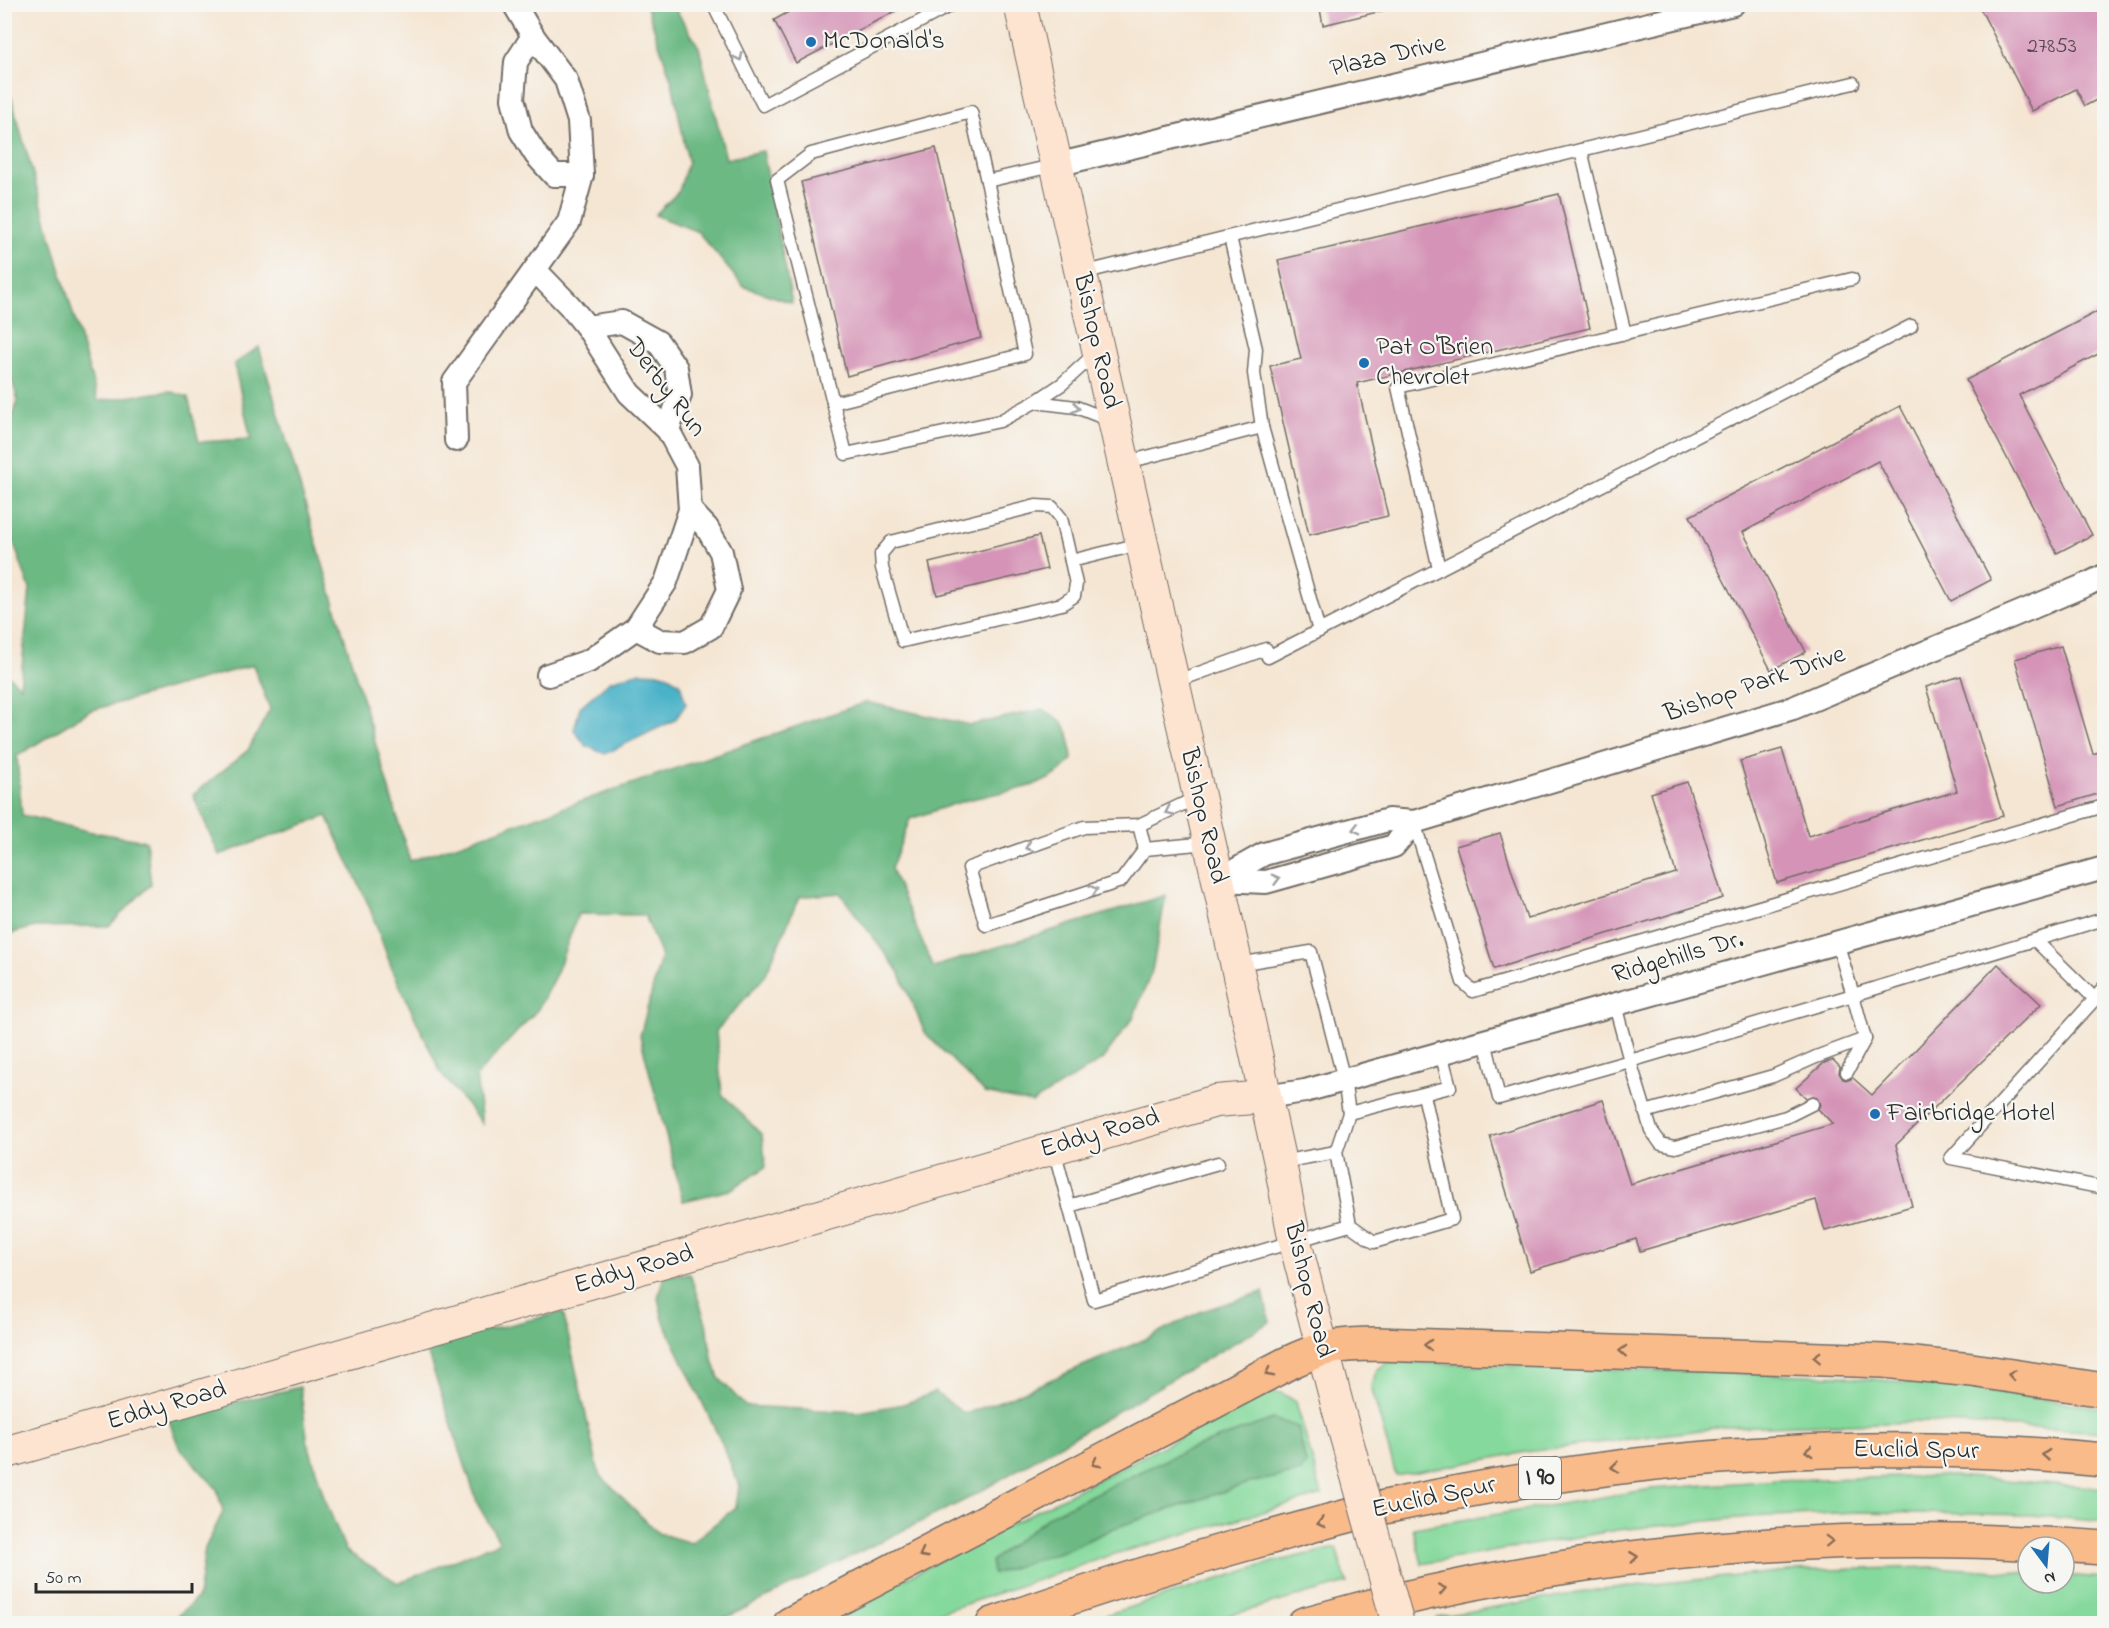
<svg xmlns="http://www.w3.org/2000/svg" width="2109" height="1628" font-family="'Indie Flower',sans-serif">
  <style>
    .green { fill: #85d99c; stroke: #588264; stroke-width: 1.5 }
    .forest { fill: #6cb984; stroke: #4c7258; stroke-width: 1.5 }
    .water { fill: #4ab2c8; stroke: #3a6e7a; stroke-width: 1.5 }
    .building { fill: #d594b7 }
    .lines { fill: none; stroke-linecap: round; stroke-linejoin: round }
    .lane-casing { stroke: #726c66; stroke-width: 15 }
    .street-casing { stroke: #726c66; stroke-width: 26 }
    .secondary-casing { stroke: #726c66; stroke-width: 34 }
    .highway-casing { stroke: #726c66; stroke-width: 36 }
    .lane { stroke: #fff; stroke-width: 12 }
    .street { stroke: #fff; stroke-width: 22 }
    .secondary { stroke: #fde4d1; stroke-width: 32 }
    .highway { stroke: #fabb8b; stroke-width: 33 }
    .secondary-bridge-casing { stroke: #726c66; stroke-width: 34; stroke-linecap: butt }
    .secondary-bridge { stroke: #fde4d1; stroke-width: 32 }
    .oneway { stroke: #a0a0a0 }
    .oneway2 { stroke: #886c56 }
    .poi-dot { fill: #1f6fb2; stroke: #f6f6f2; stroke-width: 2 }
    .labels { text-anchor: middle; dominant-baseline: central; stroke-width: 4.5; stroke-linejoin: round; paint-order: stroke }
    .number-label { font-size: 22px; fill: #56454e }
    .shield { fill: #f6f6f2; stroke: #686867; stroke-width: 1.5 }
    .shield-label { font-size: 24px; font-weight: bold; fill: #2b2b2b }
    .poi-label { font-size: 26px; fill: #2b2b2b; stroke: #f6f6f2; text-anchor: start }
    .street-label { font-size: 26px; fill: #2b2b2b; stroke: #f6f6f2 }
  </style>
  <rect width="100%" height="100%" fill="#f6f6f2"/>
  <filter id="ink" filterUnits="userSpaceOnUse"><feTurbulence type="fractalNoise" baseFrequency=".0167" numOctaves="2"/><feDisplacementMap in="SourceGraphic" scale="12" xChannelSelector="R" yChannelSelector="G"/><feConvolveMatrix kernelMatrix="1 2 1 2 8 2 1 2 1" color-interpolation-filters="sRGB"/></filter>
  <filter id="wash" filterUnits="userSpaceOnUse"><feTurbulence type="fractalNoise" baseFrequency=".008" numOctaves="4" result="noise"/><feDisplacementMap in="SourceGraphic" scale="24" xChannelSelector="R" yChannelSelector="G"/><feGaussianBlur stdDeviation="1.35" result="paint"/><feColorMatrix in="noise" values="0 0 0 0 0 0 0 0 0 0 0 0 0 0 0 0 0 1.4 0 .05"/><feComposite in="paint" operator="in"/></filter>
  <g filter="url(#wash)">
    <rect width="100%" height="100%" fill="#f5e6d3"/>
    <g class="green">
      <polygon points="1388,1362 1838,1376 1949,1386 2104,1408 2104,1432 1925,1422 1724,1427 1526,1452 1396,1476 1371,1386 1377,1370"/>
      <polygon points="1268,1392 1282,1393 1296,1402 1322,1495 1111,1555 909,1623 816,1624"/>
      <polygon points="1953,1476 2104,1488 2104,1522 2032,1515 1858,1512 1749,1517 1617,1530 1422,1564 1413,1528 1652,1489 1778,1480"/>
      <polygon points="1336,1548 1347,1583 1201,1623 1080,1623 1273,1562"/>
      <polygon points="1935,1567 2028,1573 2028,1583 2064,1583 2064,1575 2104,1578 2104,1623 1438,1624 1436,1617 1602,1589 1789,1571"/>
    </g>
    <g class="forest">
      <polygon points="646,5 673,5 699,47 726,159 763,151 792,303 743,286 698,232 655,215 679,191 688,161 672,82"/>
      <path d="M4,73L98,401L169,391L188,397L199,442L251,439L234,364L259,347L410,861L866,702L970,725L1043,709C1069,724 1069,729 1072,759C1050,790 1010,789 976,798C954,803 932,812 910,819L891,869L933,967L1166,895L1152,971L1133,1018L1102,1060L1032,1103L985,1093L925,1033L899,972L840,893L799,897L765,976L716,1031L722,1094L762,1135L766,1167L730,1190L683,1201L640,1036L661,957L645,915L578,914L557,972L538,1009L476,1076L482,1124L441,1073L392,969L369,906L327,816L219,855L193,795L248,750L270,709L253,665L89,711L17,756L22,815L92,832L146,841L151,884L109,926L35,927L5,935V672L20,686L30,589L5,519V441L18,400L4,356Z"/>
      <polygon points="690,1274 706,1323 712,1357 719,1378 745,1406 859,1412 904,1404 935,1392 965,1414 1008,1398 1146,1339 1202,1311 1263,1292 1270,1322 969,1498 715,1623 170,1623 198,1597 205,1548 223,1512 217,1489 179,1447 168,1418 300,1387 308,1443 324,1497 346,1551 398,1583 500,1542 478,1505 425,1345 563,1312 599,1474 658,1533 691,1543 736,1507 739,1486 725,1450 663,1320 658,1298 664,1275"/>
      <polygon points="1273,1419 1298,1427 1306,1463 1301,1472 1249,1483 1114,1528 1069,1549 993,1574 991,1561 1052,1514 1182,1452"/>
    </g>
    <polygon class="water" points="640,672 663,673 680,683 686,704 675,720 605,754 586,746 574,730 580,707 610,681"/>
    <g id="blocks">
      <g class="building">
        <polygon points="803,4 909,4 796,63 774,20"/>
        <polygon points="1319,4 1381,4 1382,11 1323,25"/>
        <polygon points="1978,4 2104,4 2104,96 2085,106 2076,89 2032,111"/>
        <polygon points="936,148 981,338 847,376 801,182"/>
        <polygon points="1559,194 1590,328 1357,383 1388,516 1309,535 1270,366 1301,359 1278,260"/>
        <polygon points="2104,308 2104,351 2019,395 2092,535 2057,553 1966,380"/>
        <polygon points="1900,406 1991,580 1951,601 1878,461 1743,532 1806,652 1771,670 1690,516"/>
        <polygon points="1039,536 1047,569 937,595 929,563"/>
        <polygon points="2061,646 2093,754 2104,750 2104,792 2058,806 2015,659"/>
        <polygon points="1961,676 2003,816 1777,883 1740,761 1782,749 1808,836 1957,791 1926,687"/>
        <polygon points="1687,782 1723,898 1494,969 1456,846 1500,833 1527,919 1676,873 1651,793"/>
        <polygon points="1998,964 2041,1004 1896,1145 1912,1206 1825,1231 1816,1200 1640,1251 1636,1239 1530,1271 1490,1136 1603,1100 1630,1184 1833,1124 1818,1109 1820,1104 1817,1098 1812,1096 1806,1098 1796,1088 1824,1063 1833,1060 1840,1067 1839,1073 1843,1079 1848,1080 1853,1078 1872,1095"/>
      </g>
    </g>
  </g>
  <g filter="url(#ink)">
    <use href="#blocks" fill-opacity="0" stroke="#726c66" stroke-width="1.5"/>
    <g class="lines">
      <defs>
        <g id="lane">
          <polyline points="713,4 763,105 953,4"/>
          <polyline points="1581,150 1625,334"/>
          <polyline points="987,181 971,112 811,154 777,180 846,454 1000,421 1035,402 1062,384 1097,352"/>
          <polyline points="1230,237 1256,349 1254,373 1262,427 1319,631"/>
          <polyline points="1082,273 1853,83"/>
          <polyline points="1035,402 1076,407 1112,421"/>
          <polyline points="833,403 1025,354 987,181 1056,165"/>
          <polyline points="1124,463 1262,427"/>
          <polygon points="1036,506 1052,507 1061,518 1071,561 1076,584 1074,596 1062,604 903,641 882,568 881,554 891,542"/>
          <polyline points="1071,561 1140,544"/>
          <polyline points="1439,569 1398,387 1852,279"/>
          <polyline points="1268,657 1911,326"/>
          <polyline points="1174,682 1266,649"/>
          <polyline points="1198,797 1139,825 1084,827 969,868 986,925 1121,881 1145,849 1208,843"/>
          <polyline points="1414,822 1463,982 1473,991 2104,806"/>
          <polyline points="1139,825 1145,849"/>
          <polyline points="2035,940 2095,999 1951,1158 2104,1188"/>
          <polyline points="1238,964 1311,952 1344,1080 1349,1113 1450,1087 1441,1053"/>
          <polyline points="2095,999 2104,987"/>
          <polyline points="1485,1041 1499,1098 1630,1061 1615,1005"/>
          <polyline points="1847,1072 1865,1039 1853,995 2104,919"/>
          <polyline points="1812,1104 1786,1117 1675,1147 1661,1144 1651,1130 1630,1061 1853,995 1837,942"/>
          <polyline points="1645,1112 1773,1076 1816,1057 1865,1039"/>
          <polyline points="1349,1113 1336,1152 1350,1225"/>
          <polyline points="1054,1149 1094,1300 1350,1225 1374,1242 1452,1219 1424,1095"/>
          <polyline points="1281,1162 1336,1152"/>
          <polyline points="1069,1206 1218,1163"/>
        </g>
        <g id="street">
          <polyline points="533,36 516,62 513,99 521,131 536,155 554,175 582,175"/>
          <polyline points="1056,165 1733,4"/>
          <polyline points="536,271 569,305 587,327 629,393 668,430 687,466 690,510 666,582 636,628 589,661 548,675"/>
          <polyline points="587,327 622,322 658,342 676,368 680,395 668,430"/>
          <polyline points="456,440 454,382 569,222 582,175 579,121 566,80 533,36 514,4"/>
          <polyline points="636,628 660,641 685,642 711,627 729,590 721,552 707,528 690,510"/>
          <polyline points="1218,880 1264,854 1388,820 1414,822 1793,708 2088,584 2104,576"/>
          <polyline points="1219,880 1266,882 1394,846 1414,822"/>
          <polyline points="1265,1097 1305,1091 2104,868"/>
        </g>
        <g id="secondary">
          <polyline points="1020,4 1218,880 1280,1163 1295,1242 1338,1408"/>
          <polyline points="4,1453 1216,1101 1265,1097"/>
        </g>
        <g id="highway">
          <path d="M790,1624L1286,1364C1321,1347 1339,1344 1377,1344L1884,1361L1972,1370L2104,1390"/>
          <path d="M993,1624C1082,1593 1173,1564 1264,1539C1303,1528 1341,1517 1380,1508C1618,1456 1862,1436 2104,1460"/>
          <path d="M1304,1624C1566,1550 1834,1527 2104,1548"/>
        </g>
      </defs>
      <use href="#lane" class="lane-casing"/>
      <use href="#street" class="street-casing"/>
      <use href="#secondary" class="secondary-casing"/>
      <use href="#highway" class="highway-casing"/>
      <use href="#lane" class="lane"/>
      <use href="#street" class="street"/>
      <use href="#secondary" class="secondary"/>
      <use href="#highway" class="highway"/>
      <defs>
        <polyline id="secondary-bridge" points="1338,1408 1398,1624"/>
      </defs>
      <use href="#secondary-bridge" class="secondary-bridge-casing"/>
      <use href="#secondary-bridge" class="secondary-bridge"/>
    </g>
    <defs><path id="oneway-chevron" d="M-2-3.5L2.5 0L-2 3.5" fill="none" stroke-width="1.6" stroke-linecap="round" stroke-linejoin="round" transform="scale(1.5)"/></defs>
    <g class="oneway">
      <use href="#oneway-chevron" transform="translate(739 57) rotate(64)"/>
      <use href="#oneway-chevron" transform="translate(1076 408) rotate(15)"/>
      <use href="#oneway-chevron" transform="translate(1169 811) rotate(155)"/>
      <use href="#oneway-chevron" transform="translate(1356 829) rotate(165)"/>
      <use href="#oneway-chevron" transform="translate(1029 847) rotate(160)"/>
      <use href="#oneway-chevron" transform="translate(1276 879) rotate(-15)"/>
      <use href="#oneway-chevron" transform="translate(1094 890) rotate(-18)"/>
    </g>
    <g class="oneway2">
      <use href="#oneway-chevron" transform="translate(1428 1345) rotate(-178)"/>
      <use href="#oneway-chevron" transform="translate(1623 1351) rotate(-178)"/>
      <use href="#oneway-chevron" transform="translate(1817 1357) rotate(-178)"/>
      <use href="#oneway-chevron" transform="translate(1269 1373) rotate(152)"/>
      <use href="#oneway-chevron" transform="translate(2012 1375) rotate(-172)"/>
      <use href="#oneway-chevron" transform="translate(1809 1451) rotate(177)"/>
      <use href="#oneway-chevron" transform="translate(2046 1455) rotate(-177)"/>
      <use href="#oneway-chevron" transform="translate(1096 1463) rotate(152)"/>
      <use href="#oneway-chevron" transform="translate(1615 1467) rotate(174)"/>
      <use href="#oneway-chevron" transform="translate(1321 1523) rotate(165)"/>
      <use href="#oneway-chevron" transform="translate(1829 1541) rotate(-2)"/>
      <use href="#oneway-chevron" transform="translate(923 1554) rotate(152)"/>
      <use href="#oneway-chevron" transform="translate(1634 1557) rotate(-7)"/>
      <use href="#oneway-chevron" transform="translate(1442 1589) rotate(-11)"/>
    </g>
  </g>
  <g class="poi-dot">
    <circle cx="811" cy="42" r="6"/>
    <circle cx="1364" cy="363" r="6"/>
    <circle cx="1875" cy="1114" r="6"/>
  </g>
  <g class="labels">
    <g class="number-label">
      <text x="2052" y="47">27853</text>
    </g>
    <rect class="shield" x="1519" y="1457" width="42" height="42" rx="4.5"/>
    <g class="shield-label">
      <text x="1540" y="1478">I 90</text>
    </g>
    <g class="poi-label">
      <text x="823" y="42">McDonald's</text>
      <text x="1376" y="348">Pat O'Brien<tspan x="1376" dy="30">Chevrolet</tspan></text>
      <text x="1887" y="1114">Fairbridge Hotel</text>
    </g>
    <g class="street-label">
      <text transform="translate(1388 57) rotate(-13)">Plaza Drive</text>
      <text transform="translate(1096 341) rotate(77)">Bishop Road</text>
      <text transform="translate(665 388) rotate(53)">Derby Run</text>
      <text transform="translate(1755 685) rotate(-19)">Bishop Park Drive</text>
      <text transform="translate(1203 816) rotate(77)">Bishop Road</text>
      <text transform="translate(1678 958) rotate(-16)">Ridgehills Dr.</text>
      <text transform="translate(1100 1134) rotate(-16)">Eddy Road</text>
      <text transform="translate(634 1270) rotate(-16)">Eddy Road</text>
      <text transform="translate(1308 1290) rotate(76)">Bishop Road</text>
      <text transform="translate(167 1406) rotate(-16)">Eddy Road</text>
      <text transform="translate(1916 1451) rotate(1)">Euclid Spur</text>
      <text transform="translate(1434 1498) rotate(-12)">Euclid Spur</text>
    </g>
  </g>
  <rect width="2109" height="1628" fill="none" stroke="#f6f6f2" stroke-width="24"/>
  <g transform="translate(2046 1565) rotate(164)"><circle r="28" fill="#f6f6f2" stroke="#a5a5a2" stroke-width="1.5"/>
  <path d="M0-4.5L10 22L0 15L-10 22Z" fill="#1f6fb2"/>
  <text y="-9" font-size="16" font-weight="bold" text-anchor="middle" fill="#2b2b2b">N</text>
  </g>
  <path d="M36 1583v9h156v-9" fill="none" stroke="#2b2b2b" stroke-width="3"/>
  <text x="45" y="1583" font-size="18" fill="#2b2b2b" stroke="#f6f6f2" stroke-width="4.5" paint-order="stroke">50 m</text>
</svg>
